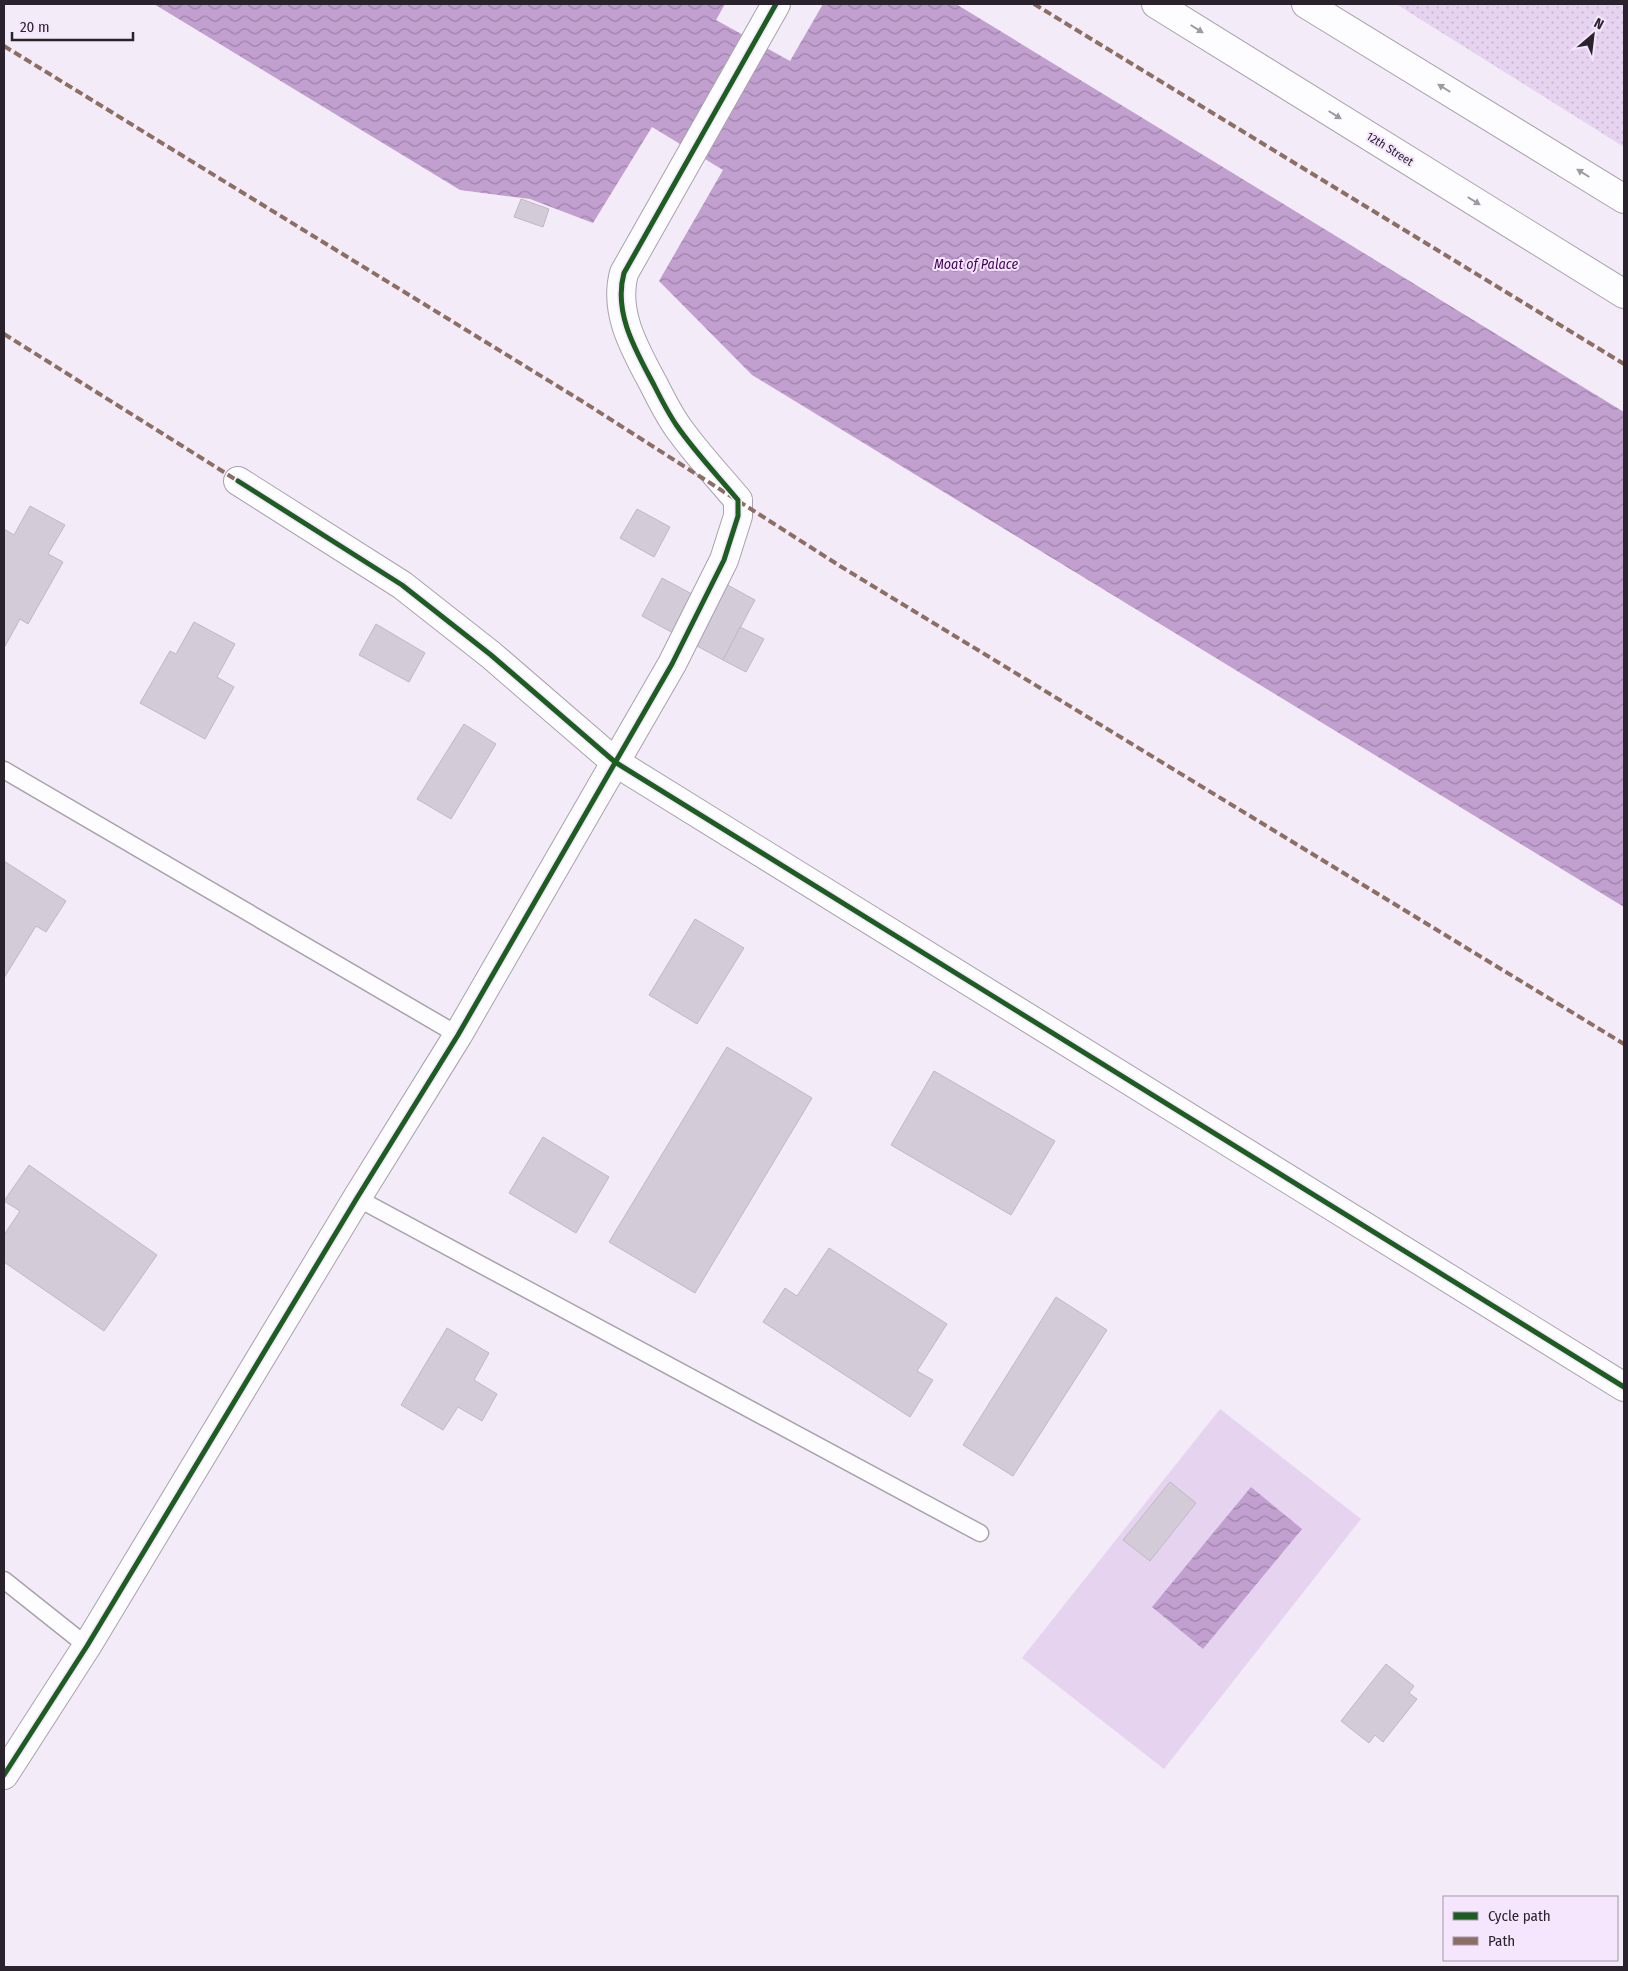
<svg xmlns="http://www.w3.org/2000/svg" width="1628" height="1971" font-family="'Fira Sans Condensed',sans-serif">
  <style>
    .park { fill: url(#park-dots) }
    .pitch { fill: #e6d3f0 }
    .water { fill: url(#water-waves) }
    .building { fill: #d3cbd7; stroke: #c0b8c4 }
    .lines { fill: none; stroke-linecap: round; stroke-linejoin: round }
    .lane-casing { stroke: #a9a2ad; stroke-width: 19 }
    .street-casing { stroke: #a9a2ad; stroke-width: 30 }
    .secondary-casing { stroke: #a9a2ad; stroke-width: 30 }
    .primary-casing { stroke: #a9a2ad; stroke-width: 30 }
    .lane { stroke: #fdfcfe; stroke-width: 16 }
    .street { stroke: #fdfcfe; stroke-width: 28 }
    .secondary { stroke: #fdfcfe; stroke-width: 28 }
    .primary { stroke: #fdfcfe; stroke-width: 28 }
    .quiet { stroke: #8d6e63; stroke-width: 4; stroke-dasharray: 8 4; stroke-linecap: butt }
    .cycleway-casing { stroke: #f5e5fd; stroke-width: 8 }
    .cycleway { stroke: #1b5e20; stroke-width: 5 }
    .oneway { fill: #9e9aa0 }
    .labels { text-anchor: middle; dominant-baseline: central; stroke-width: 4; stroke-linejoin: round; paint-order: stroke }
    .street-label { font-size: 12px; fill: #2a232e; stroke: #f5e5fd }
    .water-label { font-size: 14px; font-style: italic; fill: #400355; stroke: #f5e5fd }
  </style>
  <defs>
    <pattern id="park-dots" width="8" height="8" patternUnits="userSpaceOnUse" patternTransform="scale(1.25)"><rect width="8" height="8" fill="#e6d3f0"/><path d="M2 2h.1M6 6h.1" fill="none" stroke="#c5b5ce" stroke-width="1.8" stroke-linecap="round"/></pattern>
    <pattern id="water-waves" width="16" height="10" patternUnits="userSpaceOnUse" patternTransform="scale(1.25)"><rect width="16" height="10" fill="#c1a0d0"/><path d="M0 5q4-4 8 0t8 0" fill="none" stroke="#9d82a9"/></pattern>
  </defs>
  <rect width="100%" height="100%" fill="#f3ebf7"/>
  <polygon class="park" points="1396,4 1624,4 1624,147"/>
  <polygon class="pitch" points="1220,1409 1361,1519 1164,1769 1022,1658"/>
  <g class="water">
    <polygon points="154,4 725,4 716,20 790,61 823,4 956,4 1624,412 1624,907 752,375 659,281 723,170 652,127 593,223 530,199 460,190"/>
    <polygon points="1251,1487 1302,1529 1203,1649 1152,1607"/>
  </g>
  <g class="building">
    <polygon points="521,199 549,209 543,227 514,217"/>
    <polygon points="30,506 65,525 48,554 63,562 28,624 20,619 4,648 4,529 14,535"/>
    <polygon points="637,509 670,527 654,557 620,538"/>
    <polygon points="704,572 755,600 723,660 673,633"/>
    <polygon points="662,578 692,594 673,633 642,616"/>
    <polygon points="194,622 235,644 217,677 234,687 205,739 140,703 170,651 176,654"/>
    <polygon points="376,624 425,653 409,682 359,655"/>
    <polygon points="740,627 764,639 746,672 723,660"/>
    <polygon points="464,724 496,744 451,819 417,799"/>
    <polygon points="4,861 66,901 46,932 36,926 4,978"/>
    <polygon points="695,919 744,948 697,1024 649,995"/>
    <polygon points="727,1047 812,1098 695,1293 609,1242"/>
    <polygon points="934,1071 1055,1141 1011,1215 891,1145"/>
    <polygon points="543,1137 609,1177 576,1233 509,1193"/>
    <polygon points="29,1165 157,1255 104,1331 4,1262 4,1235 20,1211 4,1201"/>
    <polygon points="829,1248 947,1324 917,1371 933,1380 910,1417 763,1322 785,1288 797,1296"/>
    <polygon points="1056,1297 1107,1330 1013,1476 963,1445"/>
    <polygon points="447,1328 489,1353 474,1380 497,1394 482,1421 458,1407 443,1430 401,1405"/>
    <polygon points="1170,1482 1196,1503 1150,1561 1123,1540"/>
    <polygon points="1386,1664 1414,1686 1409,1693 1417,1699 1383,1742 1375,1735 1369,1743 1341,1721"/>
  </g>
  <g class="lines">
    <defs>
      <g id="lane">
        <polyline points="4,770 458,1035"/>
        <polyline points="357,1198 980,1533"/>
        <polyline points="4,1580 87,1646"/>
      </g>
      <polyline id="street" points="238,481 402,585 491,655 615,762 1624,1387"/>
      <path id="secondary" d="M4,1775L87,1646L357,1198L458,1035L672,664L724,560L738,516V500C718,476 695,452 677,426C668,413 661,399 654,385C636,351 613,313 624,273L776,4"/>
      <g id="primary">
        <polyline points="1156,4 1624,294"/>
        <polyline points="1306,4 1624,199"/>
      </g>
    </defs>
    <use href="#lane" class="lane-casing"/>
    <use href="#street" class="street-casing"/>
    <use href="#secondary" class="secondary-casing"/>
    <use href="#primary" class="primary-casing"/>
    <use href="#lane" class="lane"/>
    <use href="#street" class="street"/>
    <use href="#secondary" class="secondary"/>
    <use href="#primary" class="primary"/>
    <g class="quiet">
      <polyline points="1034,4 1624,364"/>
      <polyline points="4,46 585,403 840,566 1624,1044"/>
      <polyline points="4,334 238,481"/>
    </g>
    <defs>
      <g id="cycleway">
        <polyline points="238,481 402,585 491,655 615,762 1624,1387"/>
        <path d="M4,1775L87,1646L357,1198L458,1035L672,664L724,560L738,516V500C718,476 695,452 677,426C668,413 661,399 654,385C636,351 613,313 624,273L776,4"/>
      </g>
    </defs>
    <use href="#cycleway" class="cycleway-casing"/>
    <use href="#cycleway" class="cycleway"/>
  </g>
  <defs><path id="oneway-solid" d="M-6-.8H1V-3.2L6.5 0L1 3.2V.8H-6Z" transform="scale(1.25)"/></defs>
  <g class="oneway">
    <use href="#oneway-solid" transform="translate(1197 29) rotate(32)"/>
    <use href="#oneway-solid" transform="translate(1444 88) rotate(-148)"/>
    <use href="#oneway-solid" transform="translate(1335 115) rotate(32)"/>
    <use href="#oneway-solid" transform="translate(1583 173) rotate(-148)"/>
    <use href="#oneway-solid" transform="translate(1474 201) rotate(32)"/>
  </g>
  <g class="labels">
    <g class="street-label">
      <text transform="translate(1390 149) rotate(32)">12th Street</text>
    </g>
    <g class="water-label">
      <text x="976" y="264">Moat of Palace</text>
    </g>
  </g>
  <rect width="1628" height="1971" fill="none" stroke="#2a232e" stroke-width="10"/>
  <rect x="1443" y="1896" width="175" height="65" fill="#f5e5fd" stroke="#a497aa"/>
  <rect x="1453" y="1912" width="25" height="8" fill="#1b5e20" stroke="#a497aa"/>
  <text x="1488" y="1921" font-size="15" fill="#2a232e">Cycle path</text>
  <rect x="1453" y="1937" width="25" height="8" fill="#8d6e63" stroke="#a497aa"/>
  <text x="1488" y="1946" font-size="15" fill="#2a232e">Path</text>
  <g transform="translate(1593 35) rotate(28)" stroke="#f5e5fd" stroke-width="4" paint-order="stroke">
  <path d="M0-4L9 19L0 12L-9 19Z" fill="#2a232e"/>
  <text y="-8" font-size="14" font-weight="bold" text-anchor="middle" fill="#2a232e">N</text>
  </g>
  <path d="M12 32v8h121v-8" fill="none" stroke="#2a232e" stroke-width="2.5"/>
  <text x="20" y="32" font-size="15" fill="#2a232e" stroke="#f5e5fd" stroke-width="4" paint-order="stroke">20 m</text>
</svg>
